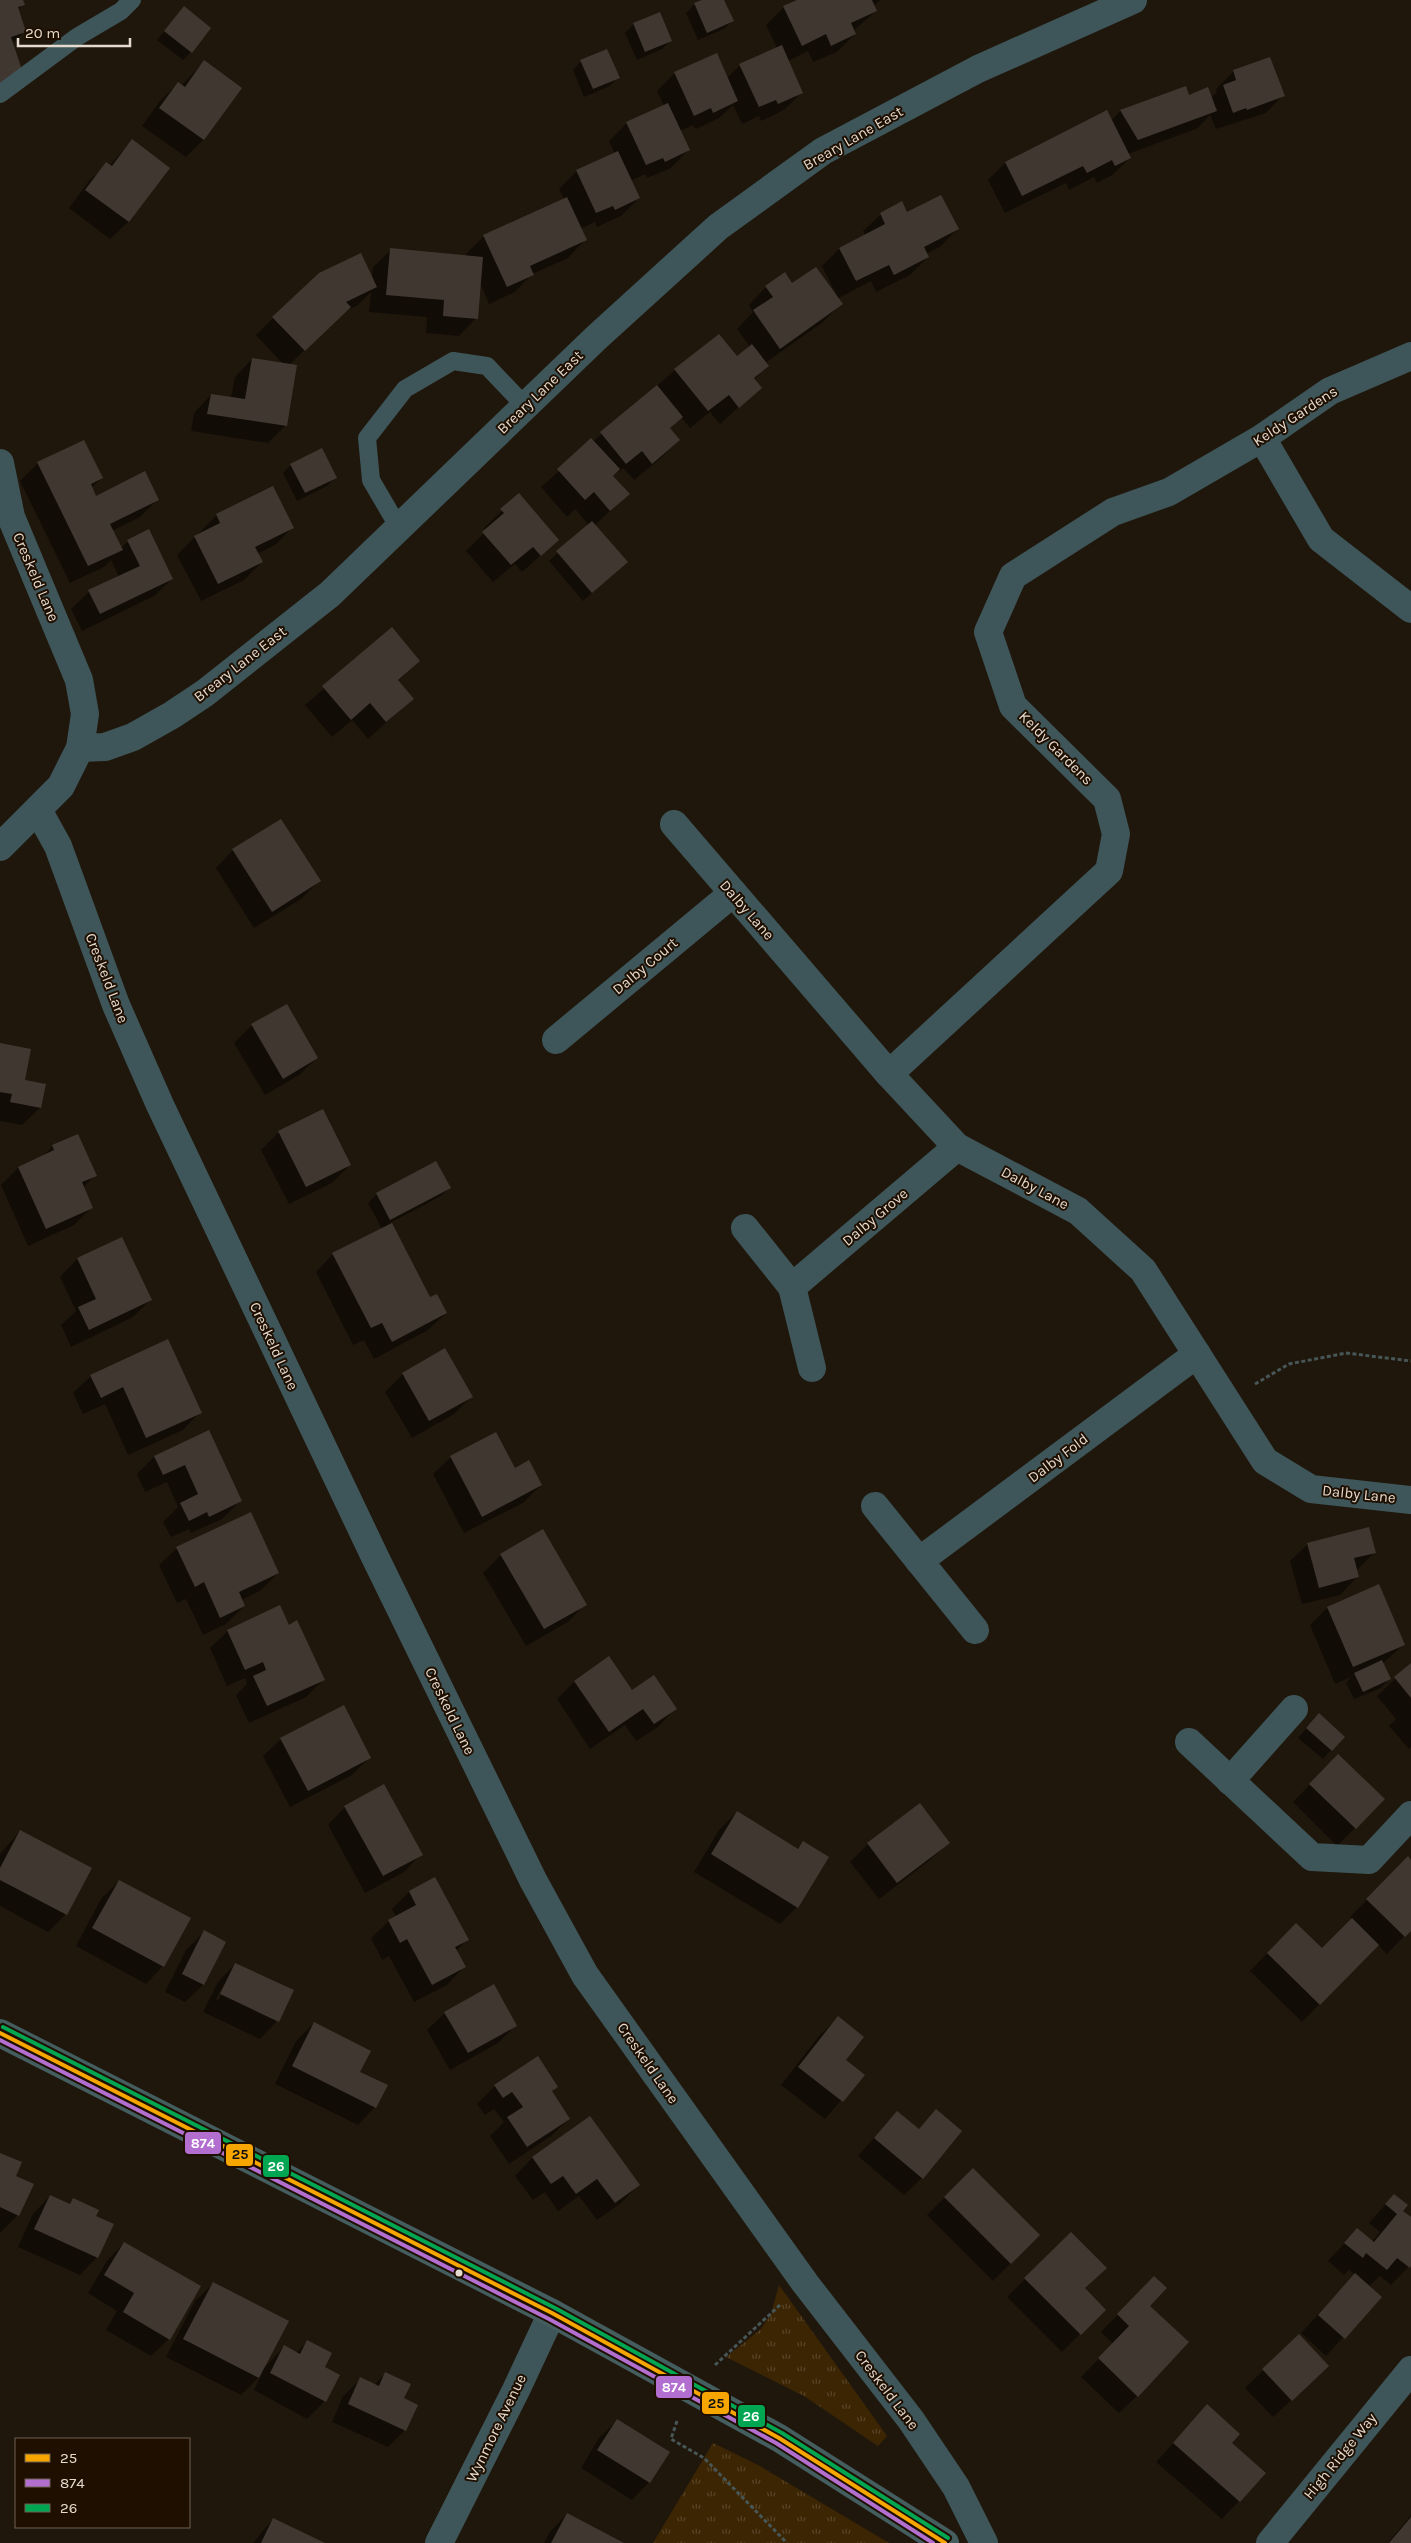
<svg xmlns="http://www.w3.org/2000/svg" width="1411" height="2543" font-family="Karla,sans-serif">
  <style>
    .grass { fill: url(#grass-tufts) }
    .shadow { fill: #0007; fill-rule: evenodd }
    .building { fill: #403830 }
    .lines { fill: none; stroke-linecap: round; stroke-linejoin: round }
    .path { stroke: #475656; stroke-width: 3; stroke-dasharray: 4 2.5; stroke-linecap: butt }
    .lane { stroke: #3e5659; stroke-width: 18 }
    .street { stroke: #3e5659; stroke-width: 28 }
    .highway { stroke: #445d5f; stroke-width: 28 }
    .bus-1-casing { stroke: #1e0f00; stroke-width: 8 }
    .bus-2-casing { stroke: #1e0f00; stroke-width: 8 }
    .bus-3-casing { stroke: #1e0f00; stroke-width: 8 }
    .bus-1 { stroke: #f7a600; stroke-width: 4 }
    .bus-2 { stroke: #b36fd0; stroke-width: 4 }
    .bus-3 { stroke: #00a651; stroke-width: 4 }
    .bus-dot { fill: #e5dace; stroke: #1e0f00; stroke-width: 2 }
    .labels { text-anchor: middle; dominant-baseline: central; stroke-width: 4; stroke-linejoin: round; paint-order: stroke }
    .street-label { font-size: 15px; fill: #e5dace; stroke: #1e0f00 }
    .line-badge { stroke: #1e0f00; stroke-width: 2 }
    .badge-label { font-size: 14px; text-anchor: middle; font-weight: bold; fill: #fff }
    .pale-badge-label { font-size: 14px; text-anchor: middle; font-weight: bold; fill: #111 }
  </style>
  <defs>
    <pattern id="grass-tufts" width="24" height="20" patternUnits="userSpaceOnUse" patternTransform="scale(1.25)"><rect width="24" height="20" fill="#3c2503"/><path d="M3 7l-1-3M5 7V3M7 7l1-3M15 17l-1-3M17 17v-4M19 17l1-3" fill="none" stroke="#584427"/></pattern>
  </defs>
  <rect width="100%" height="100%" fill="#20170c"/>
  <g class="grass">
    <polygon points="779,2285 887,2436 878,2446 804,2396 726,2357 761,2329 771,2314"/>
    <polygon points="713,2443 758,2465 889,2543 653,2543"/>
  </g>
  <g class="shadow">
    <polygon points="0,0 22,0 23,4 17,10 25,31 12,44 0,89"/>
    <polygon points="705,0 723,0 732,21 724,29 698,40 686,13 695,4"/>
    <polygon points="800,0 880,0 874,6 876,11 853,31 855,34 837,52 813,62 808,51 788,61 802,92 784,110 761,121 759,116 742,124 733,105 719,118 696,129 693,125 680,131 688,150 671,168 647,178 645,174 631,181 639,198 621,216 597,227 595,222 580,229 585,240 568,258 532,274 515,292 489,304 480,283 476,318 459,336 426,333 427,317 369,312 371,292 358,305 345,311 289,365 286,425 268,443 191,431 194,413 211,395 231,398 235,377 252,359 283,364 256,335 273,318 372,279 373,267 391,250 468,257 466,254 484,236 564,199 559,189 577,171 615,154 609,141 627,123 664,106 657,91 675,73 727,78 740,65 777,48 766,25 784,7"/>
    <polygon points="184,8 191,52 183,60 157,40"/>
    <polygon points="634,24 671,40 662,49 637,60 625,33"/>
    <polygon points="1270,58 1283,95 1266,113 1216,129 1210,115 1198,128 1128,154 1130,158 1112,175 1097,183 1094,177 1069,190 1066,183 1005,213 988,180 1005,163 1111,121 1120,111 1185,88 1188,97 1211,98 1217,92 1216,89 1233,72"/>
    <polygon points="581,61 618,77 610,86 584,97 573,70"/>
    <polygon points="204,62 241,88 203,140 186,157 142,126 160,101 178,84 181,86"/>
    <polygon points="132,141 168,168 128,222 110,239 69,208 89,181 107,164 109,166"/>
    <polygon points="881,214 907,214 957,229 940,247 926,254 928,257 910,275 876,292 871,281 837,299 841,304 823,322 765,363 767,366 754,380 760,388 720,424 710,412 690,428 681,417 669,429 679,440 661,458 634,480 623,468 612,477 628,494 594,526 626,562 583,601 549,561 589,525 575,509 567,517 541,487 675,370 736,358 750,347 737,329 753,312 749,305 766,287 792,285 837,296 822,266 839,249 865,235 863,231"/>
    <polygon points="38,463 102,478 91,488 95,497 157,500 140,517 112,531 121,548 128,541 172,579 154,596 82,631 71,609 89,592 119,577 111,560 104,567 70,583 20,481"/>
    <polygon points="291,465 336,477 327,486 297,501 283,473"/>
    <polygon points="519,494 558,540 522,572 515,564 493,582 466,551 486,531 484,528"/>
    <polygon points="217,515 292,528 275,545 257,554 262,562 244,580 201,601 177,555"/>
    <polygon points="392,629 419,661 398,681 412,699 368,739 352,720 332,737 305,705"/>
    <polygon points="233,850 319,881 301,899 254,928 216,868"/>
    <polygon points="252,1025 317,1058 299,1075 265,1095 234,1043"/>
    <polygon points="0,1044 23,1081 44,1085 40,1108 22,1125 0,1121"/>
    <polygon points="279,1132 350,1165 332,1183 289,1204 261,1150"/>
    <polygon points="53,1146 95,1175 83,1188 92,1207 74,1225 28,1246 1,1185 18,1168 42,1157"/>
    <polygon points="449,1188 441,1196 390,1223 430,1299 446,1313 428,1330 374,1359 364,1340 353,1345 316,1272 333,1254 382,1229 368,1203 377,1194"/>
    <polygon points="121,1238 150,1300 133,1317 71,1347 61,1325 76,1311 60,1277 77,1259"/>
    <polygon points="403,1374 471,1397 454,1414 412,1438 385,1392"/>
    <polygon points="91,1376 200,1412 183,1430 128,1455 105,1404 83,1414 73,1393"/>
    <polygon points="208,1432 240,1501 222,1519 191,1533 189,1529 171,1537 163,1522 178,1507 167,1482 145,1492 137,1474 154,1457"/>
    <polygon points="451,1457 514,1470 541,1485 523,1503 464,1533 433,1474"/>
    <polygon points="542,1530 585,1604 568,1622 526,1646 483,1573 501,1555"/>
    <polygon points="1308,1544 1375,1552 1357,1570 1357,1577 1340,1595 1302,1604 1290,1561"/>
    <polygon points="177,1548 278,1573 260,1591 241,1600 244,1606 226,1624 203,1635 186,1599 177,1603 159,1565"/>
    <polygon points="1327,1608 1403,1645 1382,1664 1389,1679 1381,1688 1354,1699 1346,1683 1351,1677 1335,1684 1310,1625"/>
    <polygon points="288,1626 323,1680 306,1697 249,1723 236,1695 247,1684 245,1678 227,1686 210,1648 228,1631"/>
    <polygon points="609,1658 632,1692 675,1709 658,1727 636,1741 625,1725 590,1749 557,1699 574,1682"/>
    <polygon points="1411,1664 1411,1747 1409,1749 1389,1726 1396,1719 1377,1696"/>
    <polygon points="1311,1723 1343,1737 1323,1759 1298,1738"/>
    <polygon points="281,1739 369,1758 352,1775 290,1807 263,1756"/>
    <polygon points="1321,1773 1383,1800 1337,1846 1293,1802"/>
    <polygon points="345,1807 421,1854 404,1872 365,1893 328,1825"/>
    <polygon points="737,1812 797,1849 803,1842 797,1907 780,1924 694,1872 719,1830"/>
    <polygon points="20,1831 66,1914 48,1932 0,1906 0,1854"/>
    <polygon points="948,1843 930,1860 879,1899 850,1862 868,1844"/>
    <polygon points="1408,1858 1411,1861 1411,1929 1387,1954 1378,1945 1302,2022 1250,1971 1278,1942 1322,1950 1352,1920 1350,1917"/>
    <polygon points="119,1881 163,1966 146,1984 76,1946 101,1899"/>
    <polygon points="409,1892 467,1940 456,1951 464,1967 447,1985 414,2002 389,1956 382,1960 371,1938 389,1921 396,1917 392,1909"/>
    <polygon points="204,1932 224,1942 203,1985 185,2002 165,1992 186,1950"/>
    <path d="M235,1964L292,1991L277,2021L260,2039L203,2012L218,1982ZM224,1984H226L218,2000L216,1999Z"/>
    <polygon points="445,2013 516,2025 498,2043 450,2070 427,2030"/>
    <polygon points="838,2018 844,2060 863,2075 825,2119 781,2085 820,2035"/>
    <polygon points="314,2023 359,2072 375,2107 358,2125 275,2084 296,2041"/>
    <polygon points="495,2086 557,2087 551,2092 569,2119 551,2136 509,2164 490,2136 504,2122 494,2109 485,2115 477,2104"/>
    <polygon points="936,2111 922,2178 904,2195 858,2156 897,2112 918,2130"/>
    <polygon points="590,2117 638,2185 621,2203 597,2220 579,2196 558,2211 545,2192 533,2200 515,2176 532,2158"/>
    <polygon points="0,2154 14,2176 18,2215 0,2233"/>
    <polygon points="973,2169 1039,2235 993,2281 927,2215"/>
    <polygon points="1394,2195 1402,2211 1411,2219 1411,2264 1391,2285 1380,2276 1368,2287 1380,2297 1326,2356 1301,2333 1355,2275 1349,2270 1344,2275 1328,2261 1357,2230 1372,2242 1380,2232 1369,2223"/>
    <polygon points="50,2196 69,2205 73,2200 94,2216 97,2257 80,2275 18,2247 33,2214"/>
    <polygon points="1071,2233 1083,2289 1104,2310 1062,2352 1007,2297"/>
    <polygon points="124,2243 169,2339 151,2356 106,2330 117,2311 88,2293 107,2261"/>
    <polygon points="213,2284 265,2367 284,2347 296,2353 307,2342 323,2368 325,2401 307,2419 254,2390 261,2375 241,2395 166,2357 195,2301"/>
    <polygon points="1137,2295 1148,2306 1137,2396 1119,2413 1081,2377 1113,2344 1101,2332"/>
    <polygon points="1299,2336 1310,2383 1273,2417 1245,2388"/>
    <polygon points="386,2373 402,2398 405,2430 388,2447 332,2422 343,2396 361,2379 374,2385"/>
    <polygon points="1207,2406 1230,2443 1239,2501 1222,2519 1156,2462"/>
    <polygon points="617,2421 649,2482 632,2500 581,2468 599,2438"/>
    <polygon points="567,2514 620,2543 544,2543 550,2532"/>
    <polygon points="1411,2515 1411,2543 1388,2543"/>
    <polygon points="273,2519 322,2543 253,2543"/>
  </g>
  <g class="building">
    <polygon points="0,0 23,0 25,5 18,7 26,32 11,37 22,70 0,83"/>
    <polygon points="702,0 724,0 734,21 707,33 694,3"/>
    <polygon points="797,0 872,0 877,11 851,23 856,34 831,46 826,34 802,46 783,6"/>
    <polygon points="184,6 211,28 192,53 164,31"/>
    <polygon points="660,12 672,41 645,52 633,23"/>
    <polygon points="782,45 803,93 778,104 776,100 759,107 739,64"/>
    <polygon points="607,49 620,78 593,89 580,60"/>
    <polygon points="717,53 738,101 713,113 711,108 694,116 674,72"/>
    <polygon points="1270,57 1285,96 1247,110 1246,108 1233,113 1223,85 1236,80 1233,70"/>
    <polygon points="204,60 242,88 204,140 159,108 178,82 185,87"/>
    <polygon points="1186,86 1189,95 1208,87 1217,111 1138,140 1120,110"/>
    <polygon points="668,103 690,150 665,162 663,158 646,165 626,122"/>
    <polygon points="1107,110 1131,158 1115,166 1112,160 1087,173 1083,166 1022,196 1005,162"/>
    <polygon points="132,139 170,168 129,222 85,190 106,162 112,166"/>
    <polygon points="618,151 640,198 615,210 613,206 596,213 576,170"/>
    <polygon points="941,195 959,229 924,247 929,257 894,275 889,265 856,281 839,248 885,224 880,213 902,201 907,212"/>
    <polygon points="567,197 587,240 530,266 534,275 507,287 483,235"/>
    <polygon points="390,248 483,257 478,319 443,316 444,300 386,295"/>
    <polygon points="361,253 377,287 346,302 351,307 305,351 272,317 319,273"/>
    <polygon points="816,267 843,304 780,349 753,310 773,297 765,286 785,272 792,283"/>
    <polygon points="719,334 737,356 752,344 769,366 754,378 762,388 739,408 729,395 708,411 674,369"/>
    <polygon points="252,358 297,365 287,426 207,414 211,394 245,399"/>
    <polygon points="657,385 683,417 670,428 680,440 652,464 642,451 626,464 600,432"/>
    <polygon points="591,438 620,469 613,476 630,494 610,511 594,492 585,500 557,469"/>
    <polygon points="84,440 103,478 91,484 96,496 145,471 159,500 110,524 123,550 88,566 37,462"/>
    <polygon points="322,448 337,478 305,493 290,464"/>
    <polygon points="273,486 294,528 255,547 263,562 218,584 194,536 220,523 216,514"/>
    <polygon points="519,493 559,540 541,556 533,547 511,565 482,532 504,513 500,509"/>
    <polygon points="592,521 628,562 592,593 556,551"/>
    <polygon points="149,529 173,579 100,614 88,590 140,566 127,540"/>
    <polygon points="392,627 420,661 398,680 414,699 386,722 370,703 351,720 322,686"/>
    <polygon points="281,819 321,881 272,912 232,849"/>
    <polygon points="287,1004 318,1058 283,1079 251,1024"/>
    <polygon points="0,1043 31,1049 25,1080 46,1084 41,1108 10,1102 12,1094 0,1092"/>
    <polygon points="323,1109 351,1165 306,1187 278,1131"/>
    <polygon points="78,1134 97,1176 82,1182 93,1208 46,1229 18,1167 54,1150 52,1145"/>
    <polygon points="436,1161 451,1188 390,1220 376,1193"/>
    <polygon points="392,1223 430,1297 437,1294 447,1313 392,1342 382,1323 371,1328 332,1253"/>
    <polygon points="122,1237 152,1300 89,1330 78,1307 96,1299 77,1258"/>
    <polygon points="168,1339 202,1413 146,1438 123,1387 101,1398 90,1375"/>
    <polygon points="445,1348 473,1397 429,1421 402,1373"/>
    <polygon points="209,1430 242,1501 209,1517 207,1512 189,1521 180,1503 198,1494 185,1465 163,1475 154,1456"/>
    <polygon points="496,1432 515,1468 529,1460 542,1485 482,1517 450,1456"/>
    <polygon points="251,1512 279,1573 239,1592 245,1606 220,1618 204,1582 195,1587 176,1547"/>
    <polygon points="1369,1527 1376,1553 1354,1558 1359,1577 1319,1588 1307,1543"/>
    <polygon points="543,1529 587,1605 544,1629 500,1554"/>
    <polygon points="1379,1584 1405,1645 1353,1667 1327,1607"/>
    <polygon points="280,1605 289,1625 297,1620 325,1680 267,1706 253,1676 266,1670 263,1662 245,1670 227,1630"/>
    <polygon points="609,1656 632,1690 654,1675 677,1709 654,1724 643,1709 609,1732 574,1681"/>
    <polygon points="1382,1660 1391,1679 1363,1692 1354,1673"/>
    <polygon points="1411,1663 1411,1698 1394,1677"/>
    <polygon points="344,1705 371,1758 308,1791 280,1738"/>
    <polygon points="1319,1713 1345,1737 1332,1751 1306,1728"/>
    <polygon points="1338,1754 1385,1799 1356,1829 1309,1784"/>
    <polygon points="384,1784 423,1855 383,1876 344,1806"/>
    <polygon points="920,1803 950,1843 897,1883 867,1843"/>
    <polygon points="737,1811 798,1849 803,1841 829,1857 798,1908 711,1854"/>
    <polygon points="20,1830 92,1868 67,1915 0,1880 0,1868"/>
    <polygon points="1408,1856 1411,1860 1411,1931 1405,1937 1366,1899"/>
    <polygon points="435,1877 469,1940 455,1947 466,1967 432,1985 407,1939 400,1943 388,1920 416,1905 409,1891"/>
    <polygon points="119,1880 191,1918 164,1967 92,1928"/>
    <polygon points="1352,1918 1379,1945 1320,2005 1267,1953 1296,1923 1322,1948"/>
    <polygon points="204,1930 226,1942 204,1985 182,1974"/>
    <polygon points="235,1963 294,1990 279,2022 220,1994"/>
    <polygon points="494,1984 517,2026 468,2053 444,2012"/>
    <polygon points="838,2016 864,2037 846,2060 865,2075 843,2102 798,2067"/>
    <polygon points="314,2022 371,2051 360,2072 388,2085 376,2108 292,2066"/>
    <polygon points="538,2056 558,2087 552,2091 570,2119 527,2147 507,2117 523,2107 512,2092 503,2098 494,2085"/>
    <polygon points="936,2109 962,2131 923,2179 874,2138 897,2111 919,2129"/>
    <polygon points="590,2116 640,2185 615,2203 597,2179 576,2194 563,2176 551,2184 532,2157"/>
    <polygon points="0,2153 22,2162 16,2176 34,2184 19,2216 0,2207"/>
    <polygon points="973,2168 1040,2235 1011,2264 944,2197"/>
    <polygon points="1394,2194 1408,2205 1403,2211 1411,2217 1411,2266 1410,2268 1397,2258 1387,2270 1366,2253 1363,2258 1344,2243 1357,2228 1374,2242 1397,2214 1385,2204"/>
    <polygon points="50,2195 70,2204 73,2198 99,2210 96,2216 114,2224 98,2258 34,2229"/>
    <polygon points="1071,2232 1107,2268 1085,2288 1106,2310 1081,2335 1024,2278"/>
    <polygon points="124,2242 201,2286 170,2340 123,2312 134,2293 104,2275"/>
    <polygon points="1355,2273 1382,2297 1345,2339 1318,2315"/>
    <polygon points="1154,2276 1167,2288 1150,2306 1189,2342 1138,2397 1098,2358 1129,2326 1117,2314"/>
    <polygon points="213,2282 289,2321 259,2378 183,2339"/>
    <polygon points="1299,2334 1329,2366 1292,2401 1262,2369"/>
    <polygon points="307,2340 332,2353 325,2367 340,2375 326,2402 270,2373 284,2345 300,2354"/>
    <polygon points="385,2372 411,2384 404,2398 418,2405 406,2431 348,2404 360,2377 379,2386"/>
    <polygon points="1207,2404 1240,2434 1232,2443 1266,2473 1240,2502 1173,2443"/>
    <polygon points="617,2419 670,2452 650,2483 597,2450"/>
    <polygon points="567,2513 624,2543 551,2543"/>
    <polygon points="1411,2517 1411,2543 1389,2543"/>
    <polygon points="273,2518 325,2543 261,2543"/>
  </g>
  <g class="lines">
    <g class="path">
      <polyline points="1255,1384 1289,1364 1346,1353 1411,1361"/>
      <polyline points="715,2365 780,2305"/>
      <polyline points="677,2421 671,2439 704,2458 787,2543"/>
    </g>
    <g class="lane">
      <polyline points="0,94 77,37 121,11 132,0"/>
      <polyline points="399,528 371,480 367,438 405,389 453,361 487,366 525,406"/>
    </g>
    <g class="street">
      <polyline points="1262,438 1321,539 1411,609"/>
      <polyline points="0,463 11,517 79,680 85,714 80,748 61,786 0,847"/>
      <polyline points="80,748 105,747 133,737 172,715 205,693 330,594 596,338 718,227 823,151 978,69 1133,0"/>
      <polyline points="38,810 58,846 116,1005 160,1105 375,1557 533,1880 585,1975 805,2283 911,2420 956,2487 984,2543"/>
      <polyline points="674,824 889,1074 957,1147 1078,1211 1143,1270 1265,1461 1311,1489 1411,1500"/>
      <polyline points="556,1040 733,893"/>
      <polyline points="889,1074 1109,871 1116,834 1107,799 1013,706 988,632 1013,576 1113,512 1169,492 1262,438 1330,391 1411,356"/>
      <polyline points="745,1228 792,1287 957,1147"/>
      <polyline points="792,1287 812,1368"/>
      <polyline points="875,1506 975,1630"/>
      <polyline points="919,1561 1197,1354"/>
      <polyline points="1189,1742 1312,1857 1369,1860 1411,1815"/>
      <polyline points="1230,1781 1294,1709"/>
      <polyline points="439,2543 516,2390 552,2313"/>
      <polyline points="1270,2543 1411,2370"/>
    </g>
    <polyline class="highway" points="0,2033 552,2313 779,2438 945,2543"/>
    <defs>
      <polyline id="bus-1" points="0,2033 552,2313 779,2438 945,2543"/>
      <polyline id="bus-2" points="0,2040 549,2319 776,2443 933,2543"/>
      <polyline id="bus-3" points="3,2027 555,2308 782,2433 948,2538"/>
    </defs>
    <use href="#bus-1" class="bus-1-casing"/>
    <use href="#bus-2" class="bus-2-casing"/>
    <use href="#bus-3" class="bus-3-casing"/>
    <use href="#bus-1" class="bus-1"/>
    <use href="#bus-2" class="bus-2"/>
    <use href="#bus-3" class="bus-3"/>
  </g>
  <circle class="bus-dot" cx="459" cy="2273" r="4.5"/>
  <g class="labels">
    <g class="street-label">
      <text transform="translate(853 138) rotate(-30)">Breary Lane East</text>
      <text transform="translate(540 392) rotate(-44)">Breary Lane East</text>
      <text transform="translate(1295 416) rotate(-33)">Keldy Gardens</text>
      <text transform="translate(36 577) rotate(67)">Creskeld Lane</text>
      <text transform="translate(240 664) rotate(-38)">Breary Lane East</text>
      <text transform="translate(1056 748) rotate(45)">Keldy Gardens</text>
      <text transform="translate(747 910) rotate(49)">Dalby Lane</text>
      <text transform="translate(645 966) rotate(-40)">Dalby Court</text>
      <text transform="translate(107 978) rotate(69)">Creskeld Lane</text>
      <text transform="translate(1035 1188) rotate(28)">Dalby Lane</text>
      <text transform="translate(875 1217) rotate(-40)">Dalby Grove</text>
      <text transform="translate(274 1346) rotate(65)">Creskeld Lane</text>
      <text transform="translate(1058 1458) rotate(-37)">Dalby Fold</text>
      <text transform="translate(1359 1494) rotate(6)">Dalby Lane</text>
      <text transform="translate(450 1711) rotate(64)">Creskeld Lane</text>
      <text transform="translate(648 2063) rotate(55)">Creskeld Lane</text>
      <text transform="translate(887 2390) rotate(53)">Creskeld Lane</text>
      <text transform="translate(496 2428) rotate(-64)">Wynmore Avenue</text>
      <text transform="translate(1340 2456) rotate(-51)">High Ridge Way</text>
    </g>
  </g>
  <g class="line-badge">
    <rect x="184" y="2131" width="38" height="24" rx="5" fill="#b36fd0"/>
    <rect x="225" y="2143" width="29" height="24" rx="5" fill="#f7a600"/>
    <rect x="262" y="2154" width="28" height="24" rx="5" fill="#00a651"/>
    <rect x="655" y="2375" width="38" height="24" rx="5" fill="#b36fd0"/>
    <rect x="701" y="2391" width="29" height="24" rx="5" fill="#f7a600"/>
    <rect x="737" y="2404" width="29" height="24" rx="5" fill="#00a651"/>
  </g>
  <g class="badge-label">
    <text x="203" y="2148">874</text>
    <text x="276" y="2171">26</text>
    <text x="674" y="2392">874</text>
    <text x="751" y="2421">26</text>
  </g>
  <g class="pale-badge-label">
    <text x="240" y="2159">25</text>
    <text x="716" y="2408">25</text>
  </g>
  <rect x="15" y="2438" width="175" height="90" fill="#1e0f00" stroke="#6e6052"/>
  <rect x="25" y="2454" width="25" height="8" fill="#f7a600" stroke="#6e6052"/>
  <text x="60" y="2463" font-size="15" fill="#e5dace">25</text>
  <rect x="25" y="2479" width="25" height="8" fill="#b36fd0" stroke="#6e6052"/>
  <text x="60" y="2488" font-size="15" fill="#e5dace">874</text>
  <rect x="25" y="2504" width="25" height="8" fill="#00a651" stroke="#6e6052"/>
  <text x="60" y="2513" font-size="15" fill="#e5dace">26</text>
  <path d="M18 38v8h112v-8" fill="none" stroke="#e5dace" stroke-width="2.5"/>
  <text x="25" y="38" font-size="15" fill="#e5dace" stroke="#1e0f00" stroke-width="4" paint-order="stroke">20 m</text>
</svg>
